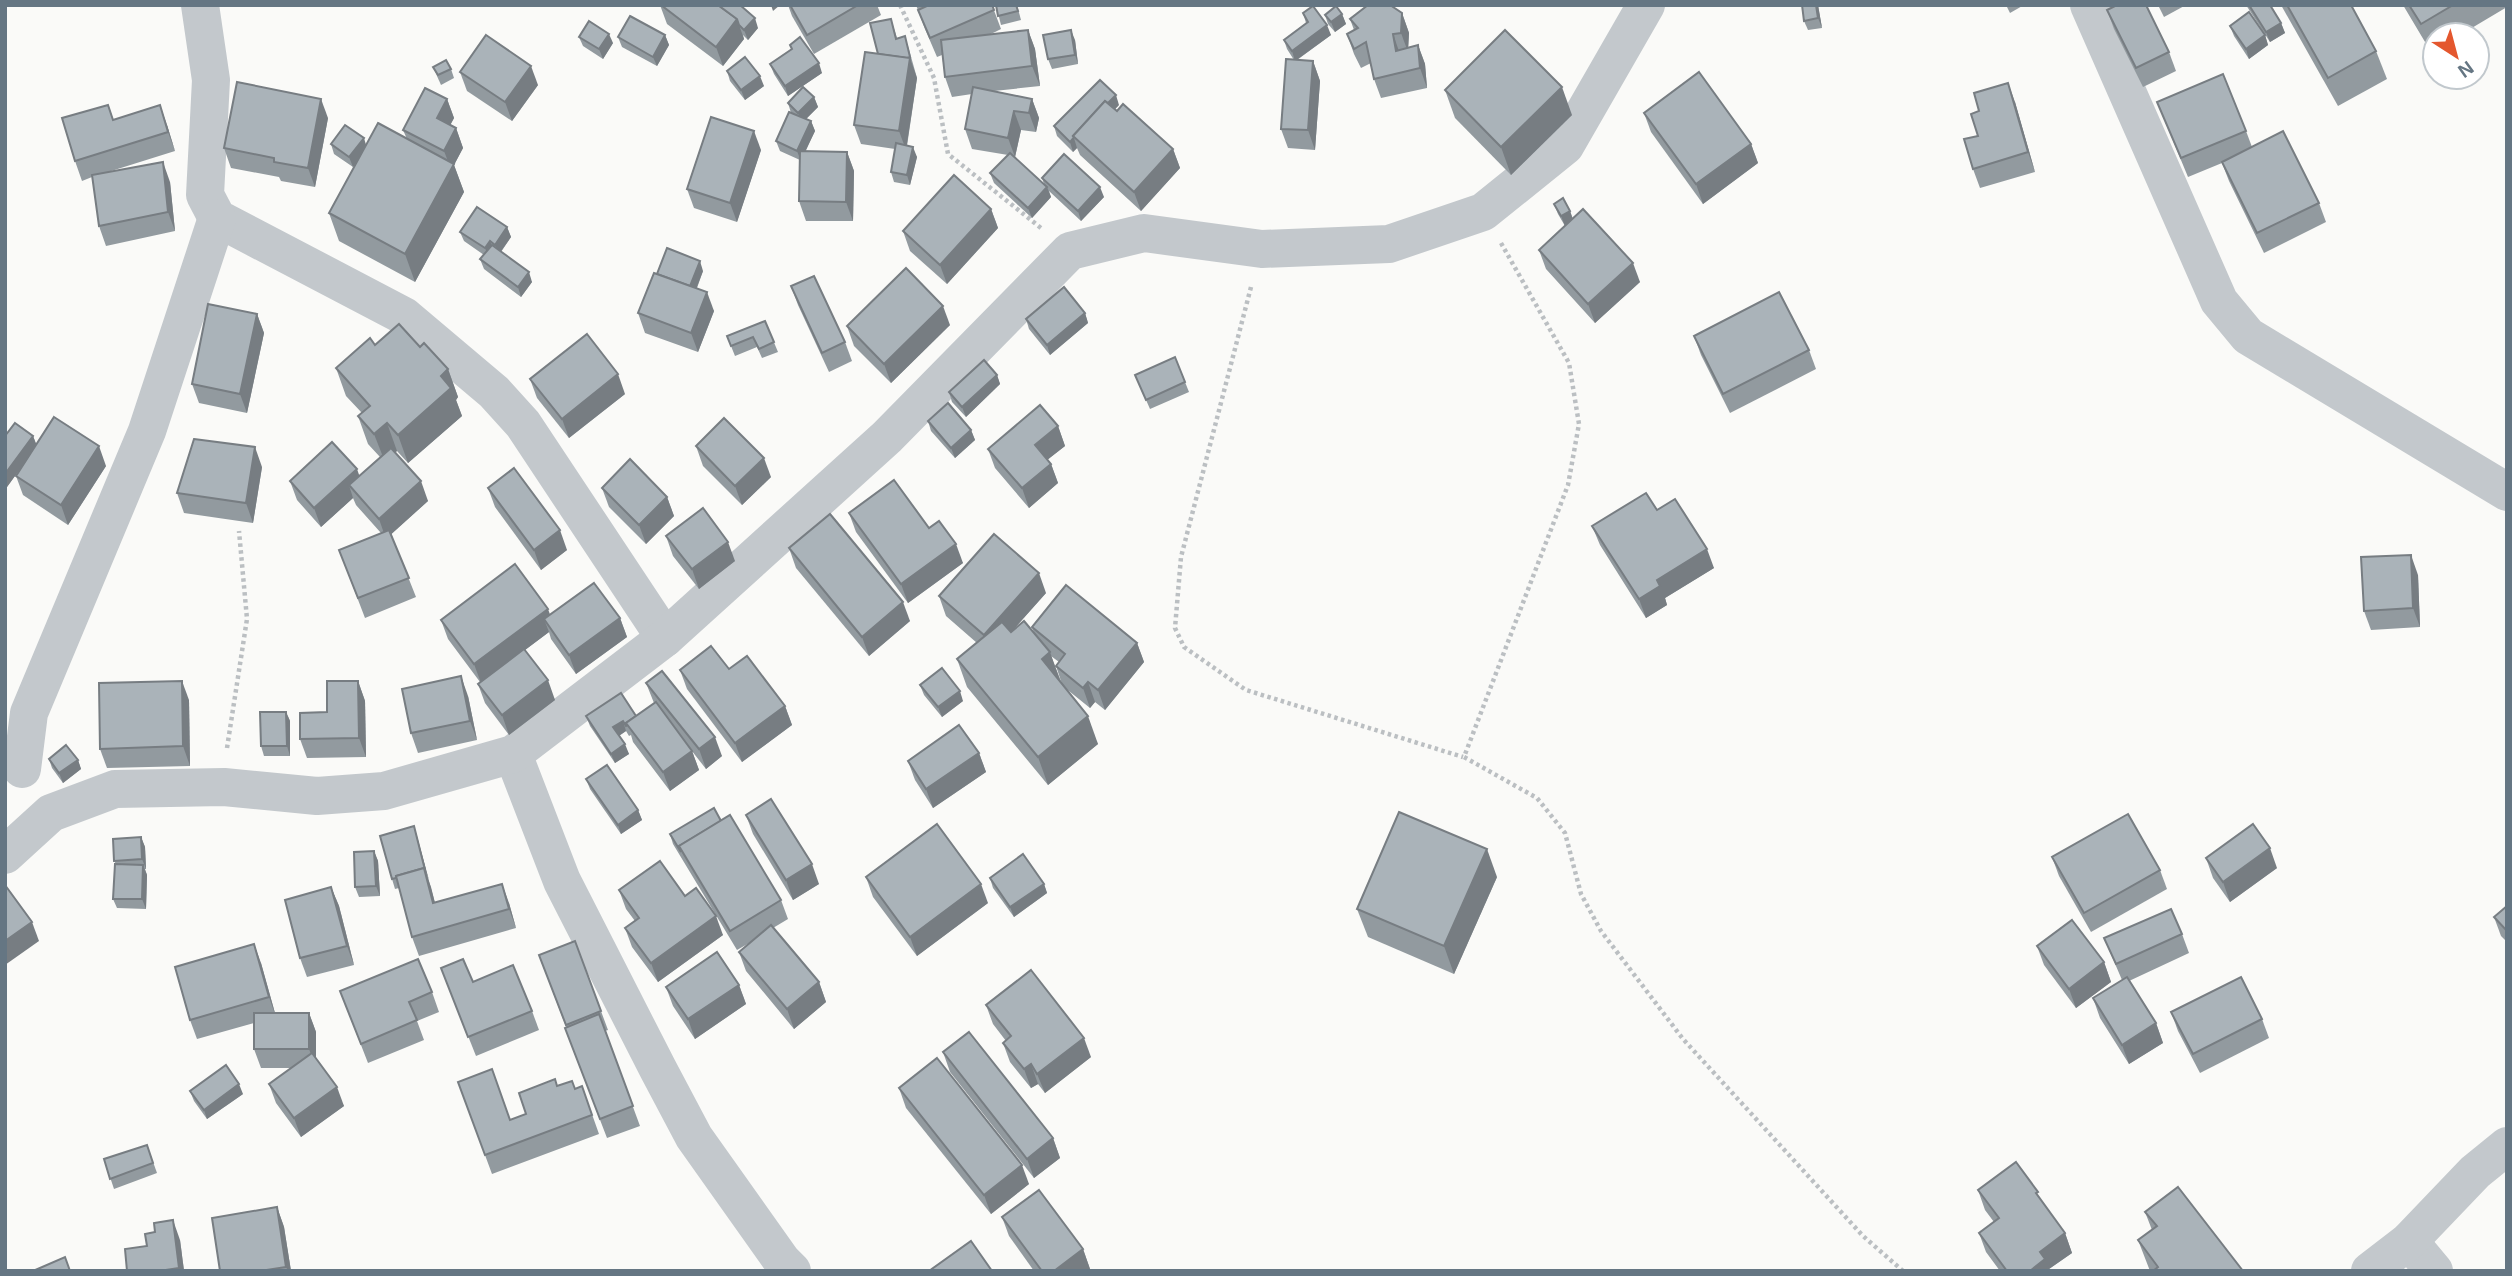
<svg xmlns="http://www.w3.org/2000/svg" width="2512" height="1276" font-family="Arial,sans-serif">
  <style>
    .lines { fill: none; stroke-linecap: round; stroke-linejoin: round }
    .path { stroke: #bbbfc2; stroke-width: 4.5; stroke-dasharray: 3.5 3.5; stroke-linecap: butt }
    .minor { stroke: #c3c8cc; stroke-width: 38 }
    .wall { fill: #929a9f; fill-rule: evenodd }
    .shaded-wall { fill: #777d82 }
    .building { fill: #aab3b9; stroke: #777d82; stroke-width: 2 }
  </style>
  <rect width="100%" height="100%" fill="#fafaf8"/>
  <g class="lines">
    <g class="path">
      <polyline points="900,5 934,78 948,154 1041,228"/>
      <polyline points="1501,243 1569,363 1579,424 1568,485 1464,757 1537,798 1565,833 1581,894 1601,931 1683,1039 1863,1236 1903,1271"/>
      <polyline points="1251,287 1181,557 1175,628 1184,647 1246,690 1463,757"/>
      <polyline points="227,748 247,619 239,531"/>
    </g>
    <g class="minor">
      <polyline points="200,5 211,80 205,195 217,218 404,316 494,392 523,424 665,638"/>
      <polyline points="2089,5 2219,301 2248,336 2507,492"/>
      <polyline points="513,754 562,881 658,1069 694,1137 782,1261 792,1271"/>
      <polyline points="22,769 29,713 147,431 217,218"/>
      <polyline points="5,855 51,813 115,789 224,787 317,796 384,791 513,754 665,638 887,437 1070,251 1144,233 1262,249 1389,244 1483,212 1565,146 1646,5"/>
      <polyline points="2409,1241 2434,1271"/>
      <polyline points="2370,1271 2409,1241 2475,1172 2507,1146"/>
    </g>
  </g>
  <g class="wall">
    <polygon points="660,5 758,28 748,40 743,35 744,39 723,66 667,24"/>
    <polygon points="788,5 877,5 881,15 814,54 792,16"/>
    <polygon points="916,5 992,5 1001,29 989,35 1028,30 1035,49 1040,86 994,91 1032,99 1039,118 1036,132 1021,130 1015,157 1044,184 1042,178 1104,197 1081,221 1049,191 1051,197 1032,218 994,183 990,173 1008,155 972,149 965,129 972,94 952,97 945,77 942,55 937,57 925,29"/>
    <polygon points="996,5 1017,5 1021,20 1001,25"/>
    <polygon points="1818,5 1822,28 1808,30 1804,21"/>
    <polygon points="2006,5 2024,5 2010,13"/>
    <polygon points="2158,5 2186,5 2164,17"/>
    <polygon points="2246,5 2270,5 2281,23 2285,33 2270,42"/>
    <polygon points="2281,5 2351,5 2376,51 2387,79 2338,106"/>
    <polygon points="2403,5 2507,5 2507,7 2460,35 2435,35 2435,50 2431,52"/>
    <polygon points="2107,10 2169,52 2176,71 2143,87 2114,29"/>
    <polygon points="1303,13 1331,35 1297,60 1313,61 1320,81 1315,150 1288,148 1281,129 1294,60 1287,49 1284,40 1306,23"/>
    <polygon points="1402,13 1409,33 1408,48 1418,45 1425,64 1427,88 1381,98 1374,79 1371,63 1361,68 1354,54 1347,34 1354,30 1350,19"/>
    <polygon points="1342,14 1346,24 1335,32 1328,24 1325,15"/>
    <polygon points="891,19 897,38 908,46 917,78 907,146 917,157 910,185 894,182 891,172 895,149 861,144 854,125"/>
    <polygon points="2230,26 2265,35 2268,45 2249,59 2234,36"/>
    <polygon points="665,35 669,45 657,66 622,47 618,37"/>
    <polygon points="579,37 613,43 603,59 583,46"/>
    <polygon points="1075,40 1078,64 1052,69 1048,59"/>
    <polygon points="790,45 822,73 788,96 774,74 770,64 792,49"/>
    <polygon points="433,67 451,69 454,78 441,85"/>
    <polygon points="727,71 764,86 745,100 730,81"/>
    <polygon points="460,72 538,85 512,121 467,91"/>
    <polygon points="1445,90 1572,115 1511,175 1455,118"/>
    <polygon points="814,97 818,107 806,119 811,121 815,131 805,151 847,152 854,171 853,221 806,221 799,201 800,160 780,151 776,141 791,113 788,103"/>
    <polygon points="447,99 454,118 450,125 456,128 463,148 454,165 464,192 415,282 339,241 329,213 357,162 353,167 334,154 331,144 366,145 407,139 403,130"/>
    <polygon points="2015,102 2035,172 1980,188 1973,169 1978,136 1979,111"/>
    <polygon points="2157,102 2246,131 2252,147 2319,203 2326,222 2264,253 2229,181 2222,163 2188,177"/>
    <polygon points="1119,105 1115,109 1173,149 1180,168 1141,211 1080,155 1077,148 1073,152 1057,136 1054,126"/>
    <polygon points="1644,113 1751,144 1758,163 1703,204 1651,132"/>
    <polygon points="328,118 315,187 281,181 279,177 231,168 224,148"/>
    <polygon points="114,120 167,125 175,151 108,172 170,182 175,231 106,246 99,226 92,177 82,181 75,161"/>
    <polygon points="761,150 737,222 694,208 687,189"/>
    <polygon points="1554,204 1570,211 1573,219 1640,282 1595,323 1546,269 1539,250 1565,226 1558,214"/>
    <polygon points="991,209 998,228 947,284 910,251 903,231"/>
    <polygon points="507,227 511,237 501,252 532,282 521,297 484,269 480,259 484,255 464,241 460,232"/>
    <polygon points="703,271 697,288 714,311 698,352 645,333 638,313 657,274"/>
    <polygon points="791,286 845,342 852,361 829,372 798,305"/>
    <polygon points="1085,313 1088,323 1050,355 1029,329 1026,319"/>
    <polygon points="257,314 264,333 247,413 199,403 192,384"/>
    <polygon points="765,321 778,352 762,358 757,347 735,356 727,336"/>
    <polygon points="950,325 891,383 854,346 847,326"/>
    <polygon points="1694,336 1809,350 1816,369 1730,413 1701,355"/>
    <polygon points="375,345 420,347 448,369 458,397 456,400 462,416 408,463 397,451 395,452 428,501 391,534 416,597 365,618 339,550 381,533 356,505 353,498 321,527 297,500 290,481 359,476 380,457 368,444 358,416 362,413 346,396 336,368"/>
    <polygon points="1175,357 1189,392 1150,409 1135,375"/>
    <polygon points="997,375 1000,384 966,417 952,402 949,392"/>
    <polygon points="530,379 625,394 569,438 537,398"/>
    <polygon points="928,421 971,430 975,440 955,458 931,431"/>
    <polygon points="1058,426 1065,446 1047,460 1051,464 1058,483 1029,508 995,468 988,449"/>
    <polygon points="5,436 33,436 36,444 106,466 68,525 23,495 16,476 24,463 7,487 5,486"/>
    <polygon points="696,446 771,477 742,505 703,466"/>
    <polygon points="262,467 253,523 184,513 177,493"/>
    <polygon points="488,488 567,550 541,570 495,507"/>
    <polygon points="602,488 667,497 674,516 646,544 609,507"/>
    <polygon points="1657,510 1714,568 1665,598 1667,605 1646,618 1600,545 1592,526"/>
    <polygon points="849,513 929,528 963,563 908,603 856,532"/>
    <polygon points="666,536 735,561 699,589 673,556"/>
    <polygon points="789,548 910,621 869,656 796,568"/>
    <polygon points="2418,575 2420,627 2371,630 2364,611"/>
    <path d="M1046,593L1011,632L1034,633L1032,627L1137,643L1144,662L1105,710L1095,702L1090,708L1064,687L1098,744L1048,785L967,687L957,659L977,643L946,616L939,596ZM1051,656L1059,662L1056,666L1062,684Z"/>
    <polygon points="550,615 620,618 627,637 576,674 551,639 549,632 525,650 555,700 509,735 485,703 478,684 480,682 448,639 441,620"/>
    <polygon points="729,669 785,706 792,725 742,762 687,689 680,670"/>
    <polygon points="358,681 365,701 366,757 307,758 300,739"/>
    <polygon points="646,683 722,756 706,769 688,746 692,751 699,770 670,791 633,742 631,735 629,736 626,731 619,736 629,754 615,763 590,726 586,716 636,716 654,703"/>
    <polygon points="920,685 963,701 942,717 924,695"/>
    <polygon points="468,696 477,740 418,753 411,733"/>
    <polygon points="189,700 190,766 107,768 100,749"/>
    <polygon points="286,712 290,721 290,756 264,756 261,746"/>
    <polygon points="979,753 986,772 933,808 915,780 908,761"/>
    <polygon points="49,759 78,760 81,769 63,783 52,768"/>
    <polygon points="586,779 638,810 642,820 621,834 590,789"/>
    <polygon points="746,815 819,884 793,900 753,834"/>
    <polygon points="721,821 781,900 788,919 773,928 819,982 826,1002 794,1029 746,971 739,952 751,942 737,950 673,844 670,834"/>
    <polygon points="414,826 435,903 509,903 516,928 419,956 412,937 399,888 395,889 392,879"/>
    <polygon points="141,837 145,847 146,869 145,869 147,875 146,909 117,908 113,899 116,864 114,861"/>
    <polygon points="374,851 378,861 380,896 359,897 355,887"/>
    <polygon points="2052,857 2160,870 2167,889 2091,932 2059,876"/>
    <polygon points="2206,858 2277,868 2230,902 2213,878"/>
    <polygon points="866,877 988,903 917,956 873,897"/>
    <polygon points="1497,877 1454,974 1368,937 1357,909"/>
    <polygon points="990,878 1044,884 1047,893 1014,917 993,888"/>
    <polygon points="331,887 339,906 354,965 307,977 300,958"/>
    <polygon points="619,890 685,896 723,935 658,982 632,947 625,928 635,921 626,909"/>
    <polygon points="2507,906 2507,942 2501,936 2494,917"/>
    <polygon points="2182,934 2189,953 2129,981 2156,1023 2163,1043 2129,1064 2100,1018 2093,998 2122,980 2104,938"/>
    <polygon points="575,941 608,1030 605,1031 640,1126 607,1138 572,1047 566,1027 539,955"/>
    <polygon points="2037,946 2104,962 2111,982 2076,1008 2044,965"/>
    <polygon points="261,963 275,1013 309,1013 316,1032 316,1058 344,1106 301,1137 276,1103 269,1084 291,1068 261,1068 254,1049 254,1023 197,1039 190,1020"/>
    <polygon points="441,968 473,982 532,1011 539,1030 476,1056"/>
    <polygon points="739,985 746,1004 695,1039 673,1006 666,987"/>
    <polygon points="340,991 432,992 439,1012 417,1021 424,1040 368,1063"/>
    <polygon points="986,1005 1091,1057 1045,1093 1038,1084 1031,1088 1010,1062 1003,1043 1006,1041 993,1024"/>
    <polygon points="2171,1012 2262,1019 2269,1038 2200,1073 2178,1031"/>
    <polygon points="943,1052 1053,1138 1060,1158 1034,1178 950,1072"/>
    <polygon points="458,1082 510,1120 526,1114 557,1086 575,1089 582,1086 599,1134 492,1174"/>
    <polygon points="899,1088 1029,1184 991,1214 906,1108"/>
    <polygon points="190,1091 243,1094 207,1119 194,1101"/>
    <polygon points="147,1145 157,1173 114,1189 104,1159"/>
    <polygon points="1978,1190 2041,1200 2065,1233 2072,1253 2049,1269 2050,1271 2000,1271 1986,1252 1979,1233 1994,1222 1985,1210"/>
    <polygon points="277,1207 284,1227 291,1271 220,1271"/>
    <polygon points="2145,1212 2243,1271 2150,1271 2138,1240 2152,1230"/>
    <polygon points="1002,1217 1083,1249 1090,1269 1087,1271 1034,1271 1009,1236"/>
    <polygon points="180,1240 184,1271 127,1271 147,1246"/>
  </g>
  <g class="shaded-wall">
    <polygon points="771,5 780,5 773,11"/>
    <polygon points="1816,5 1818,5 1822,28 1818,18"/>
    <polygon points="1402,13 1409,33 1408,52 1401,33"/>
    <polygon points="1342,14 1346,24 1335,32 1331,22"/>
    <polygon points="755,18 758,28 748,40 744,30"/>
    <polygon points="737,19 744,39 723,66 716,47"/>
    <polygon points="2281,23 2285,33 2270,42 2266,32"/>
    <polygon points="1327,25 1331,35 1295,61 1292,51"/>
    <polygon points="1028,30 1035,49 1040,86 1032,66"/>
    <polygon points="1071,30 1075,40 1078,64 1075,55"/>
    <polygon points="609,34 613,43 603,59 599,49"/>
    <polygon points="1393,34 1400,54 1396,51"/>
    <polygon points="665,35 669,45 657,66 653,57"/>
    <polygon points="2265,35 2268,45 2249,59 2246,49"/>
    <polygon points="1418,45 1425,64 1427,88 1420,68"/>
    <polygon points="910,58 917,78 906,150 899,131"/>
    <polygon points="1313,61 1320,81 1315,150 1308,130"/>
    <polygon points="819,63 822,73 788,96 785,86"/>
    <polygon points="531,66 538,85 512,121 505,102"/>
    <polygon points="760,76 764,86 745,100 741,90"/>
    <polygon points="2008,83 2015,102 2035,172 2028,152"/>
    <polygon points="1562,87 1572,115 1511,175 1501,147"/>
    <polygon points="1116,95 1119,105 1081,144 1074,137"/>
    <polygon points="814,97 818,107 802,123 798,113"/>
    <polygon points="321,99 328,118 315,187 308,168"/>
    <polygon points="447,99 454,118 444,137 437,118"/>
    <polygon points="1032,99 1039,118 1036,132 1029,113"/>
    <polygon points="160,105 167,125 175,151 168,132"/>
    <polygon points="1014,111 1021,130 1015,157 1008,138"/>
    <polygon points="811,121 815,131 801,161 797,151"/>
    <polygon points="456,128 463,148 454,165 464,192 415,282 405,254 451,169 444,151"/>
    <polygon points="754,131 761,150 737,222 730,203"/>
    <polygon points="364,138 367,148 353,167 349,157"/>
    <polygon points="1074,138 1077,148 1073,152 1070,142"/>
    <polygon points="1751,144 1758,163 1703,204 1696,184"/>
    <polygon points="913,147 917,157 910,185 907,175"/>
    <polygon points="1173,149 1180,168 1141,211 1134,192"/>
    <polygon points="847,152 854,171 853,221 846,202"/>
    <polygon points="163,162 170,182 175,231 168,212"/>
    <polygon points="1047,187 1051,197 1032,218 1028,208"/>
    <polygon points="1100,187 1104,197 1081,221 1078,211"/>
    <polygon points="991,209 998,228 947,284 940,265"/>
    <polygon points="1570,211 1573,220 1565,226 1561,216"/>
    <polygon points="507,227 511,237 499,254 495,245"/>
    <polygon points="490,241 494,251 489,258 485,248"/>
    <polygon points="700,261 703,271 693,297 690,287"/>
    <polygon points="1633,263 1640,282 1595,323 1588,304"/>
    <polygon points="529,272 532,282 521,297 518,287"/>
    <polygon points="707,292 714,311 698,352 691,333"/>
    <polygon points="943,306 950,325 891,383 884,364"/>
    <polygon points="1085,313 1088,323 1050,355 1047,345"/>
    <polygon points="257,314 264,333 247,413 240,394"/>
    <polygon points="448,369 458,397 456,400 462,416 408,463 398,435 441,376"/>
    <polygon points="618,374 625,394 569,438 562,419"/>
    <polygon points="997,375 1000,384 966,417 962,407"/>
    <polygon points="387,423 397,451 385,462 374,434"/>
    <polygon points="1058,426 1065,446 1042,464 1035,445"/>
    <polygon points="971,430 975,440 955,458 951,448"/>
    <polygon points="33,436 37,446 7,487 5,484 5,474"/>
    <polygon points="99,446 106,466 68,525 61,505"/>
    <polygon points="255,447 262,467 253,523 246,503"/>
    <polygon points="764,458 771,477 742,505 735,486"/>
    <polygon points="1051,464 1058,483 1029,508 1022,488"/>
    <polygon points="357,469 364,489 349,485 353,498 321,527 314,508"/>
    <polygon points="421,481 428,501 386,539 379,519"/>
    <polygon points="667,497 674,516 646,544 639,525"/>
    <polygon points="560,530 567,550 541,570 534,550"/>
    <polygon points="728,542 735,561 699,589 692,569"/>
    <polygon points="956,544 963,563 908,603 901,584"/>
    <polygon points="1707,549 1714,568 1665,598 1667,605 1646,618 1639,599 1657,580"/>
    <polygon points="2411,555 2418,575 2420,627 2413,608"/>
    <polygon points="1039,573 1046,593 991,655 984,635"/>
    <polygon points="903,602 910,621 869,656 862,637"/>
    <polygon points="548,609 555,628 544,619 549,632 481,683 474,664"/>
    <polygon points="620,618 627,637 576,674 569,655"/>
    <polygon points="1137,643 1144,662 1105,710 1098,690"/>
    <polygon points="1050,652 1060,680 1042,659"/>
    <polygon points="461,676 468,696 477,740 470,721"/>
    <polygon points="548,680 555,700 509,735 502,715"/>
    <polygon points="182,681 189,700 190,766 183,746"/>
    <polygon points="358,681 365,701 366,757 359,738"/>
    <polygon points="1088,682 1095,702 1090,708 1083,688"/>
    <polygon points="960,691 963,701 942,717 938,707"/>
    <polygon points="785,706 792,725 742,762 735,743"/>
    <polygon points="286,712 290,721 290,756 287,746"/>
    <polygon points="1088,716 1098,744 1048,785 1038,757"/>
    <polygon points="623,721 626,731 617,737 613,727"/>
    <polygon points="715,737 722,756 706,769 699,749"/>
    <polygon points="625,744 629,754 615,763 611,754"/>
    <polygon points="692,751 699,770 670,791 663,772"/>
    <polygon points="979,753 986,772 933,808 926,789"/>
    <polygon points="78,760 81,769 63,783 59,773"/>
    <polygon points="638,810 642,820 621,834 618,825"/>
    <polygon points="414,826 417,836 429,880 425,870"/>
    <polygon points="141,837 145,847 146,869 142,859"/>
    <polygon points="2270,848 2277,868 2230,902 2223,882"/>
    <polygon points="1487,849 1497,877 1454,974 1444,946"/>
    <polygon points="374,851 378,861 380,896 376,886"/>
    <polygon points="812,864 819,884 793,900 786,880"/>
    <polygon points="143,865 147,875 146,909 142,899"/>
    <polygon points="424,868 431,887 440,923 433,903"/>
    <polygon points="502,884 509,903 516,928 509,909"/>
    <polygon points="981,884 988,903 917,956 910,937"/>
    <polygon points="1044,884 1047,893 1014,917 1010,907"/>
    <polygon points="331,887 339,906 354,965 347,946"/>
    <polygon points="716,916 723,935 658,982 651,963"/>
    <polygon points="32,922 39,941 5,965 5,941"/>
    <polygon points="254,944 261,963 276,1017 269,997"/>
    <polygon points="2104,962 2111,982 2076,1008 2069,989"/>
    <polygon points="819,982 826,1002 794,1029 787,1009"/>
    <polygon points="739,985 746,1004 695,1039 688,1019"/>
    <polygon points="309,1013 316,1032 316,1068 309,1049"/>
    <polygon points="2156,1023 2163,1043 2129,1064 2122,1045"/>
    <polygon points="1084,1038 1091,1057 1045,1093 1037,1074"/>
    <polygon points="1031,1064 1038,1084 1031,1088 1024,1069"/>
    <polygon points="239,1084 243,1094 207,1119 204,1110"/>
    <polygon points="337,1087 344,1106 301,1137 294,1118"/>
    <polygon points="1053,1138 1060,1158 1034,1178 1027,1159"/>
    <polygon points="1022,1165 1029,1184 991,1214 984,1195"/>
    <polygon points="277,1207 284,1227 291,1271 288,1271 286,1267"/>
    <polygon points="173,1220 180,1240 184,1271 180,1271 179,1268"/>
    <polygon points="2065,1233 2072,1253 2049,1269 2050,1271 2030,1271 2040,1252"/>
    <polygon points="1083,1249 1090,1269 1087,1271 1054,1271"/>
  </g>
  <g class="building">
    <polygon points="661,5 718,5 737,19 716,47"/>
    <polygon points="718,5 740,5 755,18 744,30 739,25 737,19"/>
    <polygon points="790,5 858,5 807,35"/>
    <polygon points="929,5 992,5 994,10 930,38 918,10"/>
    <polygon points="996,5 1016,5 1018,11 998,16"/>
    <polygon points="1368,5 1390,5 1402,13 1401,33 1393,34 1396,51 1418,45 1420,68 1374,79 1366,42 1354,49 1347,34 1358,28 1350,19"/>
    <polygon points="1802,5 1816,5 1818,18 1804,21"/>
    <polygon points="2117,5 2146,5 2169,52 2136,68 2107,10"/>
    <polygon points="2249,5 2270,5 2281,23 2266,32"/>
    <polygon points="2287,5 2351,5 2376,51 2328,78"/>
    <polygon points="2409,5 2453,5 2421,24"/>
    <polygon points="1313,6 1327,25 1292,51 1284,40 1308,22 1303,13"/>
    <polygon points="1336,6 1342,14 1331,22 1325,15"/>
    <polygon points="2249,12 2265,35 2246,49 2230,26"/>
    <polygon points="630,16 665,35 653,57 618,37"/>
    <polygon points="891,19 896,39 905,36 910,57 907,58 878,54 870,23"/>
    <polygon points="589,21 609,34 599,49 579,37"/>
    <polygon points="1028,30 1032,66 945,77 941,40"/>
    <polygon points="1071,30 1075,55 1048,59 1043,35"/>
    <polygon points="1505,30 1562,87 1501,147 1445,90"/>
    <polygon points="486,35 531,66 505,102 460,72"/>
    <polygon points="800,37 819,63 785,86 770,64 792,49 790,45"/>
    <polygon points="865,52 910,58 899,131 854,125"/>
    <polygon points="745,57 760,76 741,90 727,71"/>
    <polygon points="1286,59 1313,61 1308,130 1281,129"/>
    <polygon points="446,60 451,69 438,75 433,67"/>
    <polygon points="1699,72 1751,144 1696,184 1644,113"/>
    <polygon points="2223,74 2246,131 2181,158 2157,102"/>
    <polygon points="1100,80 1116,95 1108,103 1105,101 1073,136 1074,137 1070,142 1054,126"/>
    <polygon points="237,82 321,99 308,168 274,162 274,158 224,148"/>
    <polygon points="2008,83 2028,152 1973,169 1964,139 1978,136 1971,114 1979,111 1974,93"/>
    <polygon points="803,87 814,97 798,113 788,103"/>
    <polygon points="973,87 1032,99 1029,113 1014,111 1008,138 965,129"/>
    <polygon points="425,88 447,99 437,118 456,128 444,151 403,130"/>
    <polygon points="1105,101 1117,111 1123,104 1173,149 1134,192 1073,136"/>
    <polygon points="108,105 113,120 160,105 168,132 75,161 62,118"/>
    <polygon points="789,112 811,121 797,151 776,141"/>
    <polygon points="711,117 754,131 730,203 687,189"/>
    <polygon points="378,123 454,164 405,254 329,213"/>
    <polygon points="345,125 364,138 349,157 331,144"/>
    <polygon points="2283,131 2319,203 2257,233 2222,162"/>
    <polygon points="896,143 913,147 907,175 891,172"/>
    <polygon points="800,151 847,152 846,202 799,201"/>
    <polygon points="1010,153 1047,187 1028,208 990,173"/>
    <polygon points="1064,154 1100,187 1078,211 1042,178"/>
    <polygon points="163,162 168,212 99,226 92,175"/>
    <polygon points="954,175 991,209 940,265 903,231"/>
    <polygon points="1563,198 1570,211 1561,216 1554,204"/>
    <polygon points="477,207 507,227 495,245 490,241 485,248 460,232"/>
    <polygon points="1583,209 1633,263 1588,304 1539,250"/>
    <polygon points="492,245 529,272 518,287 480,259"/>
    <polygon points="667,248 700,261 690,286 657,274"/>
    <polygon points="906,268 943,306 884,364 847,326"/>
    <polygon points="654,273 707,292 691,333 638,313"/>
    <polygon points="814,276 845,342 822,353 791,286"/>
    <polygon points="1064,287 1085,313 1047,345 1026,319"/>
    <polygon points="1779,292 1809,350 1723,394 1694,336"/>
    <polygon points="208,304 257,314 240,394 192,384"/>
    <polygon points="765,321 774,342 759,349 753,337 731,346 727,336"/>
    <polygon points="399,324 420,347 424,343 448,369 441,376 451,388 398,435 387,423 374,434 358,416 370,406 336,368 370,338 375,345"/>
    <polygon points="587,334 618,374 562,419 530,379"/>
    <polygon points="1175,357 1185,382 1146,400 1135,375"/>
    <polygon points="984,360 997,375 962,407 949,392"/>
    <polygon points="948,403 971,430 951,448 928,421"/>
    <polygon points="1040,405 1058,426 1035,445 1051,464 1022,488 988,449"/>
    <polygon points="54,417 99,446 61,505 16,476"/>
    <polygon points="724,418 764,458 735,486 696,446"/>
    <polygon points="15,423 33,436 5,474 5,436"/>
    <polygon points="194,439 255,447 246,503 177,493"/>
    <polygon points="332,442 357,469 314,508 290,481"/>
    <polygon points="391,448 421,481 379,519 349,485"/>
    <polygon points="630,459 667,497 639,525 602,488"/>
    <polygon points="514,468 560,530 534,550 488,488"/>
    <polygon points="894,480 929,528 939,521 956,544 901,584 849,513"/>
    <polygon points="1646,493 1657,510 1675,499 1707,549 1657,580 1660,586 1639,599 1592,526"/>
    <polygon points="703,508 728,542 692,569 666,536"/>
    <polygon points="830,514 903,602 862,637 789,548"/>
    <polygon points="389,530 409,578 358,598 339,550"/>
    <polygon points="994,534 1039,573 984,635 939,596"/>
    <polygon points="2411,555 2413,608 2364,611 2361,557"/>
    <polygon points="515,564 548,609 474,664 441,620"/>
    <polygon points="594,583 620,618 569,655 544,619"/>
    <polygon points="1066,585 1137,643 1098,690 1088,682 1083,688 1056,666 1065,654 1032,627"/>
    <polygon points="1024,621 1050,652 1042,659 1088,716 1038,757 957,659 1002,622 1011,632"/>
    <polygon points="711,646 729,669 747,656 785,706 735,743 680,670"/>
    <polygon points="524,649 548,680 502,715 478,684"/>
    <polygon points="942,668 960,691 938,707 920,685"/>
    <polygon points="662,671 715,737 699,749 646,683"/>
    <polygon points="461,676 470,721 411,733 402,689"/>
    <polygon points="182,681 183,746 100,749 99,683"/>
    <polygon points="327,681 358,681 359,738 300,739 300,713 327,712"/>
    <polygon points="621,693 636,716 626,723 628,725 626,726 623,721 613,727 625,744 611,754 586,716"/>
    <polygon points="656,702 692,751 663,772 626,723"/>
    <polygon points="260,712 286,712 287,746 261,746"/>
    <polygon points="959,725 979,753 926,789 908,761"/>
    <polygon points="66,745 78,760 59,773 49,759"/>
    <polygon points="607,765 638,810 618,825 586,779"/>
    <polygon points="771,799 812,864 786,880 746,815"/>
    <polygon points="714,808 721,821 679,846 681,852 670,834"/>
    <polygon points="1399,812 1487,849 1444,946 1357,909"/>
    <polygon points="2128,814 2160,870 2084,913 2052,857"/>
    <polygon points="730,815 781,900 730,931 679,846"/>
    <polygon points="937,824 981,884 910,937 866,877"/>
    <polygon points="2253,824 2270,848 2223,882 2206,858"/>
    <polygon points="414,826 425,870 424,868 396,876 396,878 392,879 380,836"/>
    <polygon points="141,837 142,859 114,861 113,839"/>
    <polygon points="374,851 376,886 355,887 354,852"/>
    <polygon points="1023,854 1044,884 1010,907 990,878"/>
    <polygon points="660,861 685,896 696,888 716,916 651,963 625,928 639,918 619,890"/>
    <polygon points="115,864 143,865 142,899 113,899"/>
    <polygon points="424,868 433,903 502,884 509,909 412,937 396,876"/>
    <polygon points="5,885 32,922 5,941"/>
    <polygon points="331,887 347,946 300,958 285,900"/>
    <polygon points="2507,906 2507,931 2494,917"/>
    <polygon points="2171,909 2182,934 2116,964 2104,938"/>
    <polygon points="2072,920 2104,962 2069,989 2037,946"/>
    <polygon points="771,925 819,982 787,1009 739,952"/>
    <polygon points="575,941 601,1011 566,1025 539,955"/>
    <polygon points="254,944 269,997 190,1020 175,967"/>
    <polygon points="717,952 739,985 688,1019 666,987"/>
    <polygon points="418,959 432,992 409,1002 417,1020 361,1044 340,991"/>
    <polygon points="463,959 473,982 513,965 532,1011 468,1037 441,968"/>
    <polygon points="1031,970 1084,1038 1037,1074 1031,1064 1024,1069 1003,1043 1011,1036 986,1005"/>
    <polygon points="2127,977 2156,1023 2122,1045 2093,998"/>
    <polygon points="2241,977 2262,1019 2193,1054 2171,1012"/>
    <rect x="254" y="1013" width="55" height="36"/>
    <polygon points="599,1014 633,1106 600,1119 565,1028"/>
    <polygon points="969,1032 1053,1138 1027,1159 943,1052"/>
    <polygon points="312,1053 337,1087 294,1118 269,1084"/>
    <polygon points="937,1058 1022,1165 984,1195 899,1088"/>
    <polygon points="226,1065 239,1084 204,1110 190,1091"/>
    <polygon points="492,1069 510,1120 526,1114 519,1093 555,1079 557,1086 572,1081 575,1089 582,1086 592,1115 485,1155 458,1082"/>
    <polygon points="147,1145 153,1163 110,1179 104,1159"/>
    <polygon points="2016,1162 2038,1192 2036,1193 2065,1233 2040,1252 2045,1259 2030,1271 2007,1271 1979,1233 1999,1218 1978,1190"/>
    <polygon points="2178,1187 2243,1271 2153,1271 2158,1267 2138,1240 2157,1226 2145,1212"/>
    <polygon points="1039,1190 1083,1249 1054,1271 1042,1271 1002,1217"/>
    <polygon points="277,1207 286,1267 260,1271 220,1271 212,1218"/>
    <polygon points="173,1220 179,1268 159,1271 127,1271 125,1249 147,1246 145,1234 155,1232 154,1223"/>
    <polygon points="971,1241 992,1271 929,1271"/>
    <polygon points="65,1257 70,1271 33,1271"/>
  </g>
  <rect width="2512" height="1276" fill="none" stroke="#657683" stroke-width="14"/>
  <g transform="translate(2456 56) rotate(144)"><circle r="33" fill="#ffffff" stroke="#c1c8cd" stroke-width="2"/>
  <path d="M0-5L12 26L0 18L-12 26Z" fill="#e4572e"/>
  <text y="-10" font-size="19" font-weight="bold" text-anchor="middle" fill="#657683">N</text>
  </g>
</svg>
